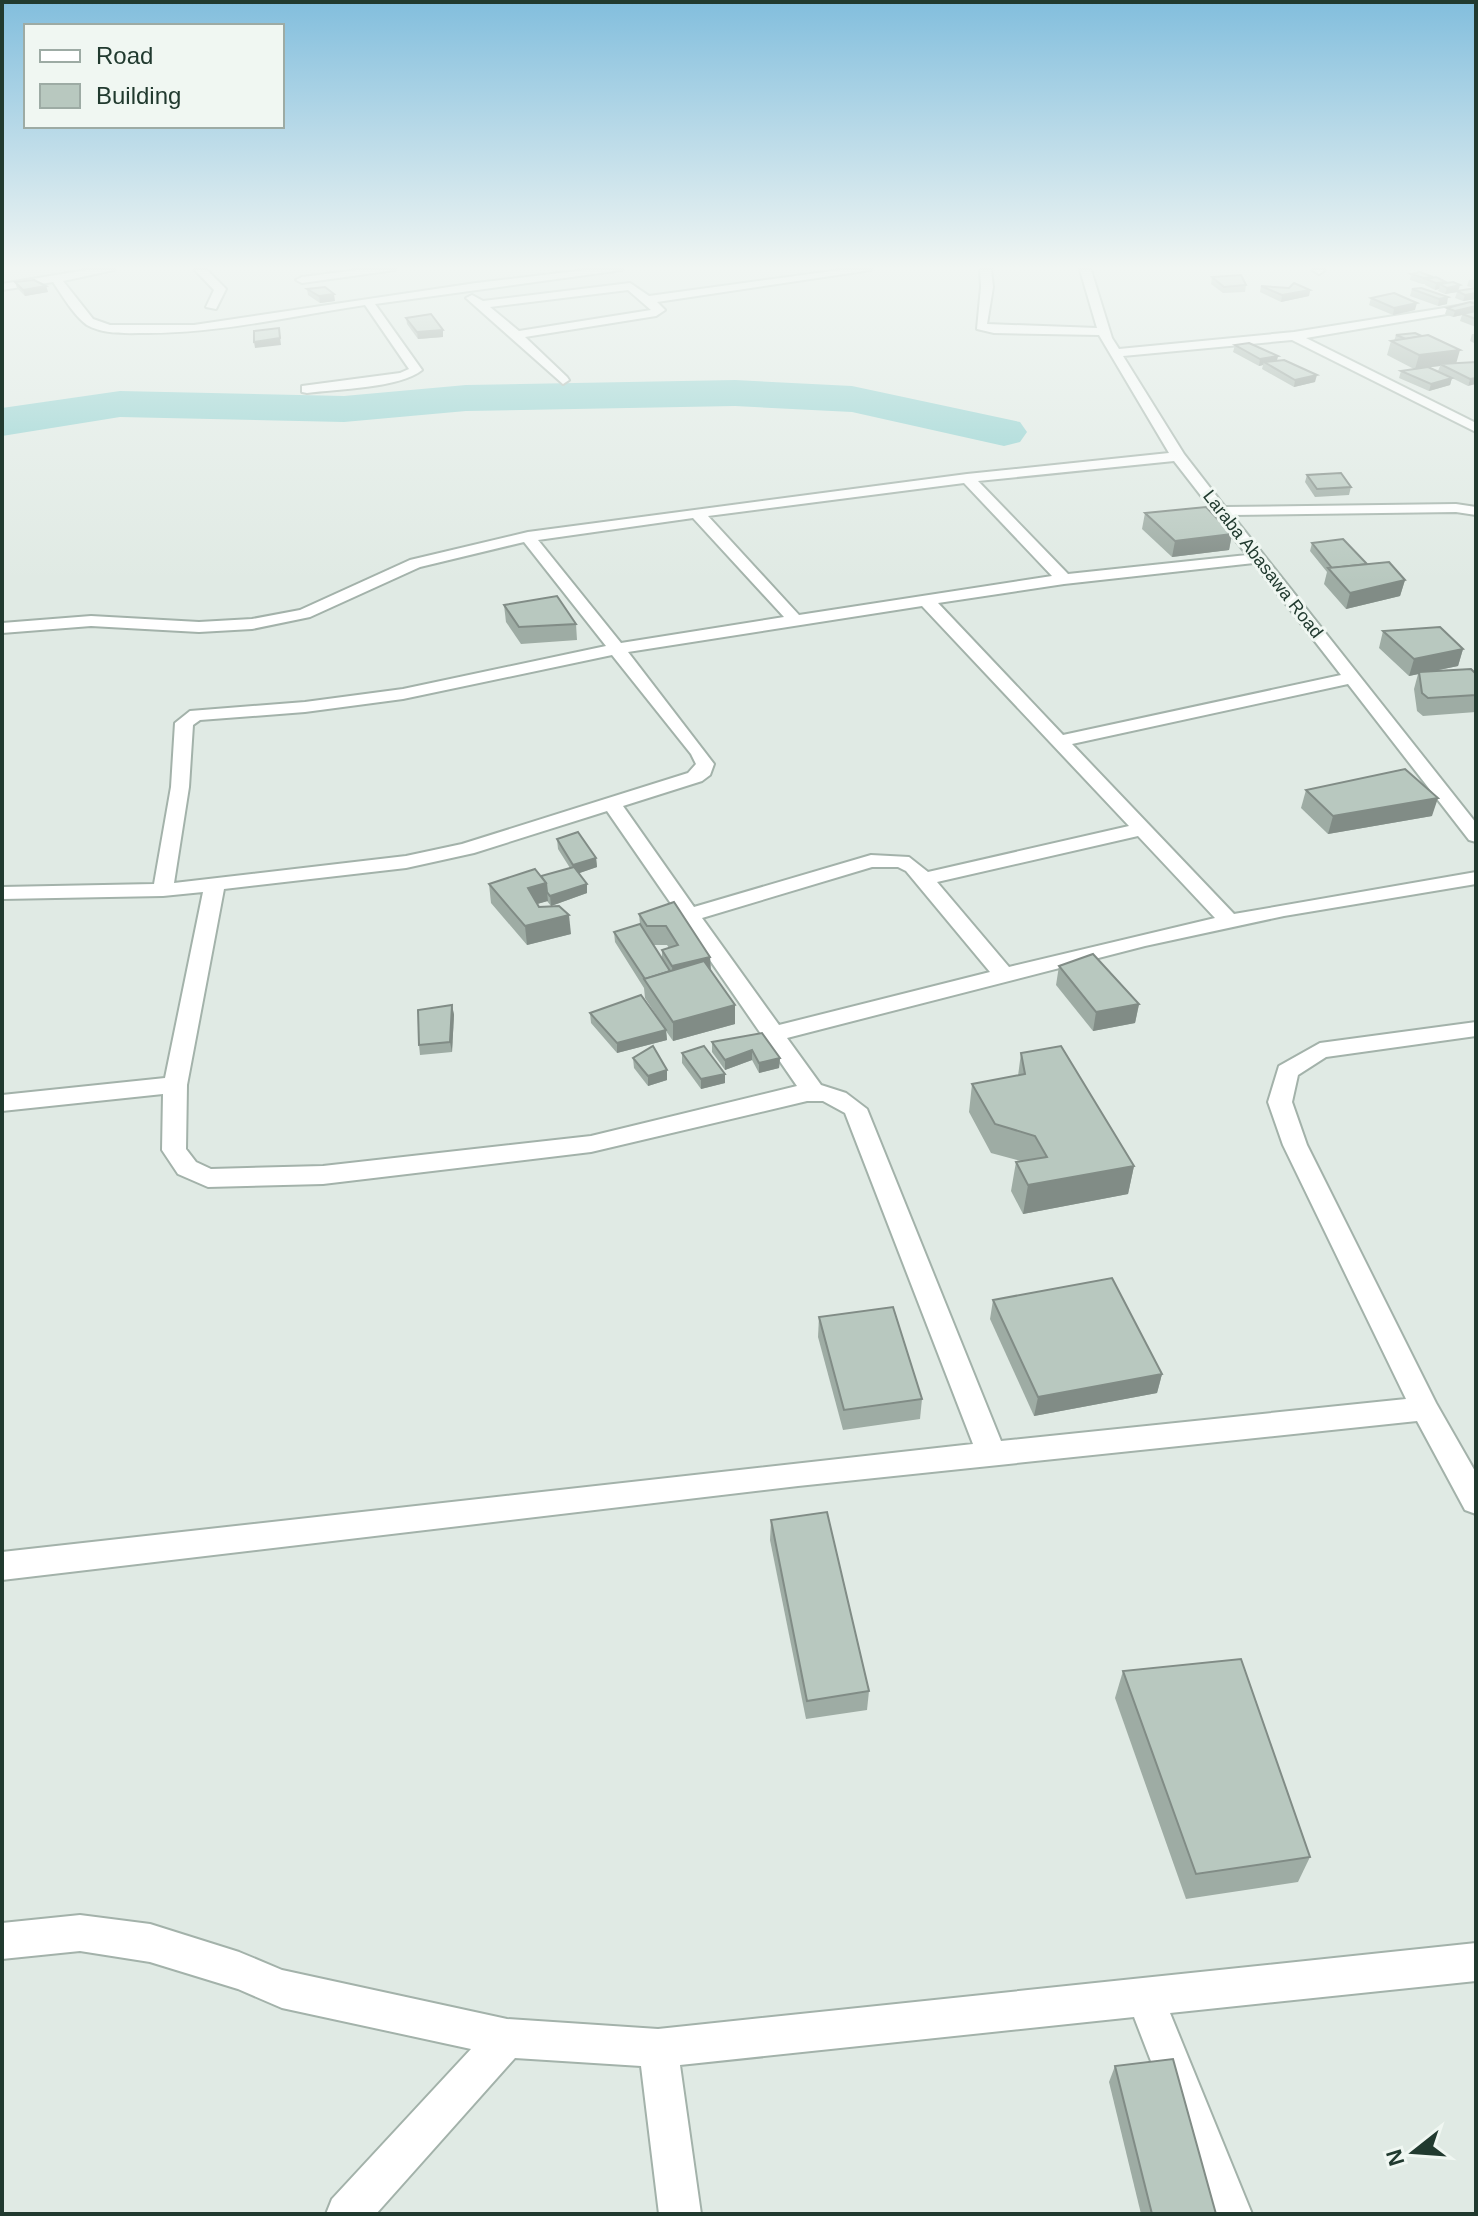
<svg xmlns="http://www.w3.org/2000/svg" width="1478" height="2216" font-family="Helvetica,sans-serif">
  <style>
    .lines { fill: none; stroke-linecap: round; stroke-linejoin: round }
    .river { fill: #89cecd; fill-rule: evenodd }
    .minor-casing { stroke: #a3b2aa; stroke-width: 4 }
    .minor { fill: #fff; fill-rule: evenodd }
    .wall { fill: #9eaca4; fill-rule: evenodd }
    .shaded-wall { fill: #818c86 }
    .building { fill: #b8c8bf; stroke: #818c86; stroke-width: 2 }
    .labels { text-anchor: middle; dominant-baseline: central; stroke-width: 6; stroke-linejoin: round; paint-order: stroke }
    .far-street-label { font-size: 18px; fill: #213a2f; stroke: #f0f7f2 }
  </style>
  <rect width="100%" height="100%" fill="#e0eae4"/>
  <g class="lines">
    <polygon class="river" points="735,380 852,386 1020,422 1027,432 1020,442 1004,446 852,412 735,406 466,411 344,422 120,417 2,436 2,408 120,391 344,396 466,385"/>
    <defs>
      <g id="minor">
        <path d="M86,270H114L63,281L93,319L110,325H194L476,283L585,270H622L375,304L422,370C400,388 337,389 307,393L302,392V386L400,373L409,369L365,305C291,316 221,333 147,333C127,333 105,335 87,325C74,316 62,295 53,282L2,290V284Z"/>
        <polygon points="195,270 207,270 226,289 216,309 206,307 214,290"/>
        <polygon points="358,270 395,270 302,283 296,280 302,277"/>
        <path d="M840,270H871L657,302L665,310L656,316L525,337L567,377L569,380L563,384L466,298L472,295L483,301L630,283L649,296ZM628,290L651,310L519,331L490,307Z"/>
        <path d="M980,270H991L993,287L987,324L1097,328L1080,270H1091L1112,338L1119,349L1294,332L1476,303V309L1306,338L1476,423V432L1292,340L1123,356L1184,454L1225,507L1456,504L1476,507V515L1456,512L1232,515L1476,823V842L1469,840L1348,684L1072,744L1234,914L1476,872V884L1284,916L1145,946L787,1038L821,1085L846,1093L867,1109L1001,1441L1406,1399L1283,1145L1268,1102L1279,1066L1320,1043L1476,1022V1036L1326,1057L1298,1075L1292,1102L1307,1145L1436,1403L1476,1473V1514L1465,1510L1417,1421L798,1486L2,1580V1552L973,1444L845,1113L823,1101H807L591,1152L323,1184L208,1187L178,1174L162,1150L163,1094L2,1111V1095L165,1078L203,892L163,896L2,899V887L154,884L171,787L175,723L190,711L305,702L403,689L606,646L524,542L420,567L310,617L252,629L199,632L91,626L2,633V623L91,616L199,622L252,619L300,610L410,560L528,532L967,474L1169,453L1099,335L994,333L977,329L981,287ZM1174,461L1247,555L1068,574L978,481ZM964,483L1052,576L799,615L708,516ZM693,518L784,617L621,643L538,540ZM1254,563L1341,675L1063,735L938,603L1064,584ZM922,606L1129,826L928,872L909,857L871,855L694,907L623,806L702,781L710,775L714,764L628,652ZM612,655L691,754L696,764L688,773L462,844L406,856L174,883L189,787L193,725L200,720L305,712L403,699ZM607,811L797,1086L591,1136L323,1166L211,1169L196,1162L186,1149L187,1085L224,889L406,868L474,853ZM1138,836L1215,918L1009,967L937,882ZM872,867H898L906,871L990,972L779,1025L702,918Z"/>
        <polygon points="1313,270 1324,270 1324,271 1319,274"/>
        <polygon points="80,1915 150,1924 239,1952 282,1970 507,2019 658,2029 1476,1943 1476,1981 1170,2013 1252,2214 1210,2214 1134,2017 680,2065 701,2214 659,2214 641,2066 515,2058 376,2214 326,2214 332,2199 471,2049 282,2008 238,1989 150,1962 80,1951 2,1959 2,1923"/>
      </g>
    </defs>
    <use href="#minor" class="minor-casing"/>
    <use href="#minor" class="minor"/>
  </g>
  <g class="wall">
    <polygon points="1411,274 1432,278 1458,291 1474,288 1467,286 1469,280 1476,279 1476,299 1463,301 1455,298 1457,292 1445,294 1438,291 1439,289 1435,290 1425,285 1425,284 1422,284 1410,280"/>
    <polygon points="1212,277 1246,285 1245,292 1223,293 1211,284"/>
    <polygon points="15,282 46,286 48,292 25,296 17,288"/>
    <polygon points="1261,286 1310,290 1309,296 1281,302 1260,292"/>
    <polygon points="1421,288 1447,304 1438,306 1410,296 1412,289"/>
    <polygon points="307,289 335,301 320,303 308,295"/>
    <polygon points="1371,298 1415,310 1393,315 1369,305"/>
    <polygon points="1475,301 1476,301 1476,327 1460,321 1462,315 1453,317 1445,314 1447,308 1474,304"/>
    <polygon points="406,318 443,337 418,339 407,324"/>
    <path d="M1415,333L1456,363L1476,362L1468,386L1452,378L1450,385L1429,391L1399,378L1401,371L1414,369L1387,355L1391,341H1394L1396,335ZM1440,366L1438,371L1429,367Z"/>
    <polygon points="1472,334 1476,334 1476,344 1470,341"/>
    <polygon points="1235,345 1278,356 1277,361 1315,382 1294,387 1262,369 1263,365 1259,366 1233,352"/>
    <polygon points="1307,475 1351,487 1349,495 1315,497 1305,482"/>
    <polygon points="1145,513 1232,534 1229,550 1172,557 1142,529"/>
    <polygon points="1312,543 1405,580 1400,596 1346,609 1324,584 1327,572 1310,551"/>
    <polygon points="504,605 576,624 577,640 521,644 506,622"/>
    <polygon points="1383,631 1463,649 1458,666 1434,671 1476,674 1476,712 1423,716 1417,711 1414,689 1418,674 1409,676 1379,648"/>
    <polygon points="1306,790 1432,816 1328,834 1301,808"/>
    <polygon points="557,839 596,858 597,867 579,873 587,884 587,893 551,906 547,901 537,904 539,907 571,934 527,945 491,903 489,884 541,876 570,868 558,849"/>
    <path d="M674,902L710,957L711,971L735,1024L673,1041L666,1031L667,1040L617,1053L591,1023L590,1013L662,1024L645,998L644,988L615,942L614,932L640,924L639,914ZM653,945H667L669,948L662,950V959Z"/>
    <polygon points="1059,966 1139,1004 1135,1023 1093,1031 1056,985"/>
    <polygon points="452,1005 454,1015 452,1052 420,1055 419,1045"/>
    <polygon points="712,1042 780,1058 779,1068 759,1073 752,1060 725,1070 712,1052"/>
    <polygon points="682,1053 725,1074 725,1083 701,1089 682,1063"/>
    <polygon points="1021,1053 1134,1166 1128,1194 1023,1214 1011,1191 1016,1162 1021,1161 991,1153 969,1112 972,1084 1018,1076"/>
    <polygon points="633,1058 667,1070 667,1080 648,1086 634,1068"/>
    <polygon points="993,1300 1162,1374 1157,1393 1034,1416 990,1319"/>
    <polygon points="819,1317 922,1399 920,1419 843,1430 818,1337"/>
    <polygon points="771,1520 869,1691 867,1710 806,1719 770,1540"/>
    <polygon points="1123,1671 1310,1857 1298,1882 1186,1899 1115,1698"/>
    <polygon points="1115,2066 1216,2214 1141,2214 1109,2082"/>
  </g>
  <g class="shaded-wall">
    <polygon points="1446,282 1445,286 1440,284 1439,289 1435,290 1436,283"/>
    <polygon points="1460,285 1458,292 1445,294 1447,288"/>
    <polygon points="46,286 48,292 25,296 23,290"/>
    <polygon points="1310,290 1309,296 1281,302 1282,295"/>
    <polygon points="1476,293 1476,299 1463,301 1465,295"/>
    <polygon points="334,294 335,301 320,303 319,296"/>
    <polygon points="1448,297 1447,304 1438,306 1439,299"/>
    <polygon points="1417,303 1415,310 1393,315 1394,308"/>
    <polygon points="1476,306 1476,312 1453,317 1455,311"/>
    <polygon points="279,328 281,345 255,348 254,342"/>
    <polygon points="443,330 443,337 418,339 417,332"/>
    <polygon points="1460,350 1456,364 1440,364 1440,366 1415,369 1419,355"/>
    <polygon points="1278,356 1276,363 1264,362 1263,365 1259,366 1260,359"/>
    <polygon points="1317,375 1315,382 1294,387 1295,380"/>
    <polygon points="1452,378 1450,385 1429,391 1431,384"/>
    <polygon points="1476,378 1476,384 1468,386 1470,379"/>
    <polygon points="1232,534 1229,550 1172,557 1175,541"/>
    <polygon points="1405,580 1400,596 1346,609 1350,593"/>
    <polygon points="1463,649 1458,666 1409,676 1414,659"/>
    <polygon points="1438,798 1432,816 1328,834 1333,816"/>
    <polygon points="596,858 597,867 574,875 573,865"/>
    <polygon points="546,883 548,901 530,906 528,888"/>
    <polygon points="587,884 587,893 551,906 550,896"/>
    <polygon points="569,915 571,934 527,945 525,926"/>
    <polygon points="710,957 711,976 673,985 672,966"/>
    <polygon points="1139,1004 1135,1023 1093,1031 1096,1012"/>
    <polygon points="452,1005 454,1015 452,1052 450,1042"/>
    <polygon points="735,1005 735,1024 673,1041 673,1022"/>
    <polygon points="666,1030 667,1040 617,1053 617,1043"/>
    <polygon points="752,1050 752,1060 725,1070 725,1060"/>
    <polygon points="780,1058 779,1068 759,1073 759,1063"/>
    <polygon points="667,1070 667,1080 648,1086 648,1076"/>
    <polygon points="725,1074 725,1083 701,1089 701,1079"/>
    <polygon points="1134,1166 1128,1194 1023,1214 1028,1185"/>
    <polygon points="1162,1374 1157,1393 1034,1416 1038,1397"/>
  </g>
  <g class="building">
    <polygon points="1420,272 1433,277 1424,278 1411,274"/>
    <polygon points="1241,275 1246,285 1224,287 1212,277"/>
    <polygon points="1436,277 1446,282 1436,283 1426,279"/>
    <polygon points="34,280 46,286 23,290 15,282"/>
    <polygon points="1453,282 1460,285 1447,288 1440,284"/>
    <polygon points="1294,283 1310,290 1282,295 1261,286 1289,288"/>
    <polygon points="325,287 334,294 319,296 307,289"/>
    <polygon points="1421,288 1448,297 1439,299 1412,289"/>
    <polygon points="1476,288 1476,293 1465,295 1457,291"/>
    <polygon points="1394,293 1417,303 1394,308 1371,298"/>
    <polygon points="1470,302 1476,304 1476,306 1455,311 1447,308"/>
    <polygon points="1476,311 1476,319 1462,314"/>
    <polygon points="431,314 443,330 417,332 406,318"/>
    <polygon points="279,328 280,338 254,342 254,331"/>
    <polygon points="1415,333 1422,336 1406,339 1396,335"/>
    <polygon points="1428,335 1460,350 1419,355 1391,341"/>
    <polygon points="1249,343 1278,356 1260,359 1235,345"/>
    <polygon points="1284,360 1317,375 1295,380 1264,362"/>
    <polygon points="1476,362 1476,378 1470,379 1440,364"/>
    <polygon points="1428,367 1452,378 1431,384 1401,371"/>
    <polygon points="1341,473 1351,487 1317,489 1307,475"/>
    <polygon points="1206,507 1232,534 1175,541 1145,513"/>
    <polygon points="1343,539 1367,564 1332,568 1312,543"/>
    <polygon points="1389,562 1405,580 1350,593 1328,568"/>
    <polygon points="557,596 576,624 519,627 504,605"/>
    <polygon points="1440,627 1463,649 1414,659 1383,631"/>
    <polygon points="1471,669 1476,674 1476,695 1428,698 1422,693 1419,672"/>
    <polygon points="1405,769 1438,798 1333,816 1306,790"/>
    <polygon points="578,832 596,858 573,865 557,839"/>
    <polygon points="574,867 587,884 550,896 547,892 546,883 541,876"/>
    <polygon points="535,869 546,883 528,888 539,907 559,906 569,915 525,926 489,884"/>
    <polygon points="674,902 710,957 672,966 662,950 678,945 666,926 647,926 639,914"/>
    <polygon points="640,924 670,971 645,979 614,932"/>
    <polygon points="1093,954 1139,1004 1096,1012 1059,966"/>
    <polygon points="704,961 735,1005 673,1022 644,979"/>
    <polygon points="641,995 666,1030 617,1043 590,1013"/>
    <polygon points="452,1005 450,1042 419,1045 418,1010"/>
    <polygon points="762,1033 780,1058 759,1063 752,1050 725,1060 712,1042"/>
    <polygon points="653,1046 667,1070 648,1076 633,1058"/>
    <polygon points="704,1046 725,1074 701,1079 682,1053"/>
    <polygon points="1061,1046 1134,1166 1028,1185 1016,1162 1047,1157 1035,1136 995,1124 972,1084 1025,1074 1021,1053"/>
    <polygon points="1112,1278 1162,1374 1038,1397 993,1300"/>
    <polygon points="893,1307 922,1399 844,1410 819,1317"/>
    <polygon points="827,1512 869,1691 807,1701 771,1520"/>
    <polygon points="1241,1659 1310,1857 1196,1874 1123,1671"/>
    <polygon points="1173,2059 1216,2214 1152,2214 1115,2066"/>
  </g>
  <linearGradient id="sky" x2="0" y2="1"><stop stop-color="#82bedd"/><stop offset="0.46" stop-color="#f1f6f3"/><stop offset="1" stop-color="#f1f6f3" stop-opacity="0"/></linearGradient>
  <rect width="1478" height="581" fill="url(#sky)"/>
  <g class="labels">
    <g class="far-street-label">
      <text transform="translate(1263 564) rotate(52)">Laraba Abasawa Road</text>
    </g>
  </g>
  <rect width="1478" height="2216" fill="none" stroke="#213a2f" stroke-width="8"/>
  <rect x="24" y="24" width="260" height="104" fill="#f0f7f2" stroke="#9daba4" stroke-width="2"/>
  <rect x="40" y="50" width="40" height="12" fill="#ffffff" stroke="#9daba4" stroke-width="2"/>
  <text x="96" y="64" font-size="24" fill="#213a2f">Road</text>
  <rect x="40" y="84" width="40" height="24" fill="#b8c8bf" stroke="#9daba4" stroke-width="2"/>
  <text x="96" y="104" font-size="24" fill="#213a2f">Building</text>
  <g transform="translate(1414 2152) rotate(253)" stroke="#f0f7f2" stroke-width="6" paint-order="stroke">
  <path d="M0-6L14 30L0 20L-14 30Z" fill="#213a2f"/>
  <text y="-12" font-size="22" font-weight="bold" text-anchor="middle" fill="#213a2f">N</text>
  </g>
</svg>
